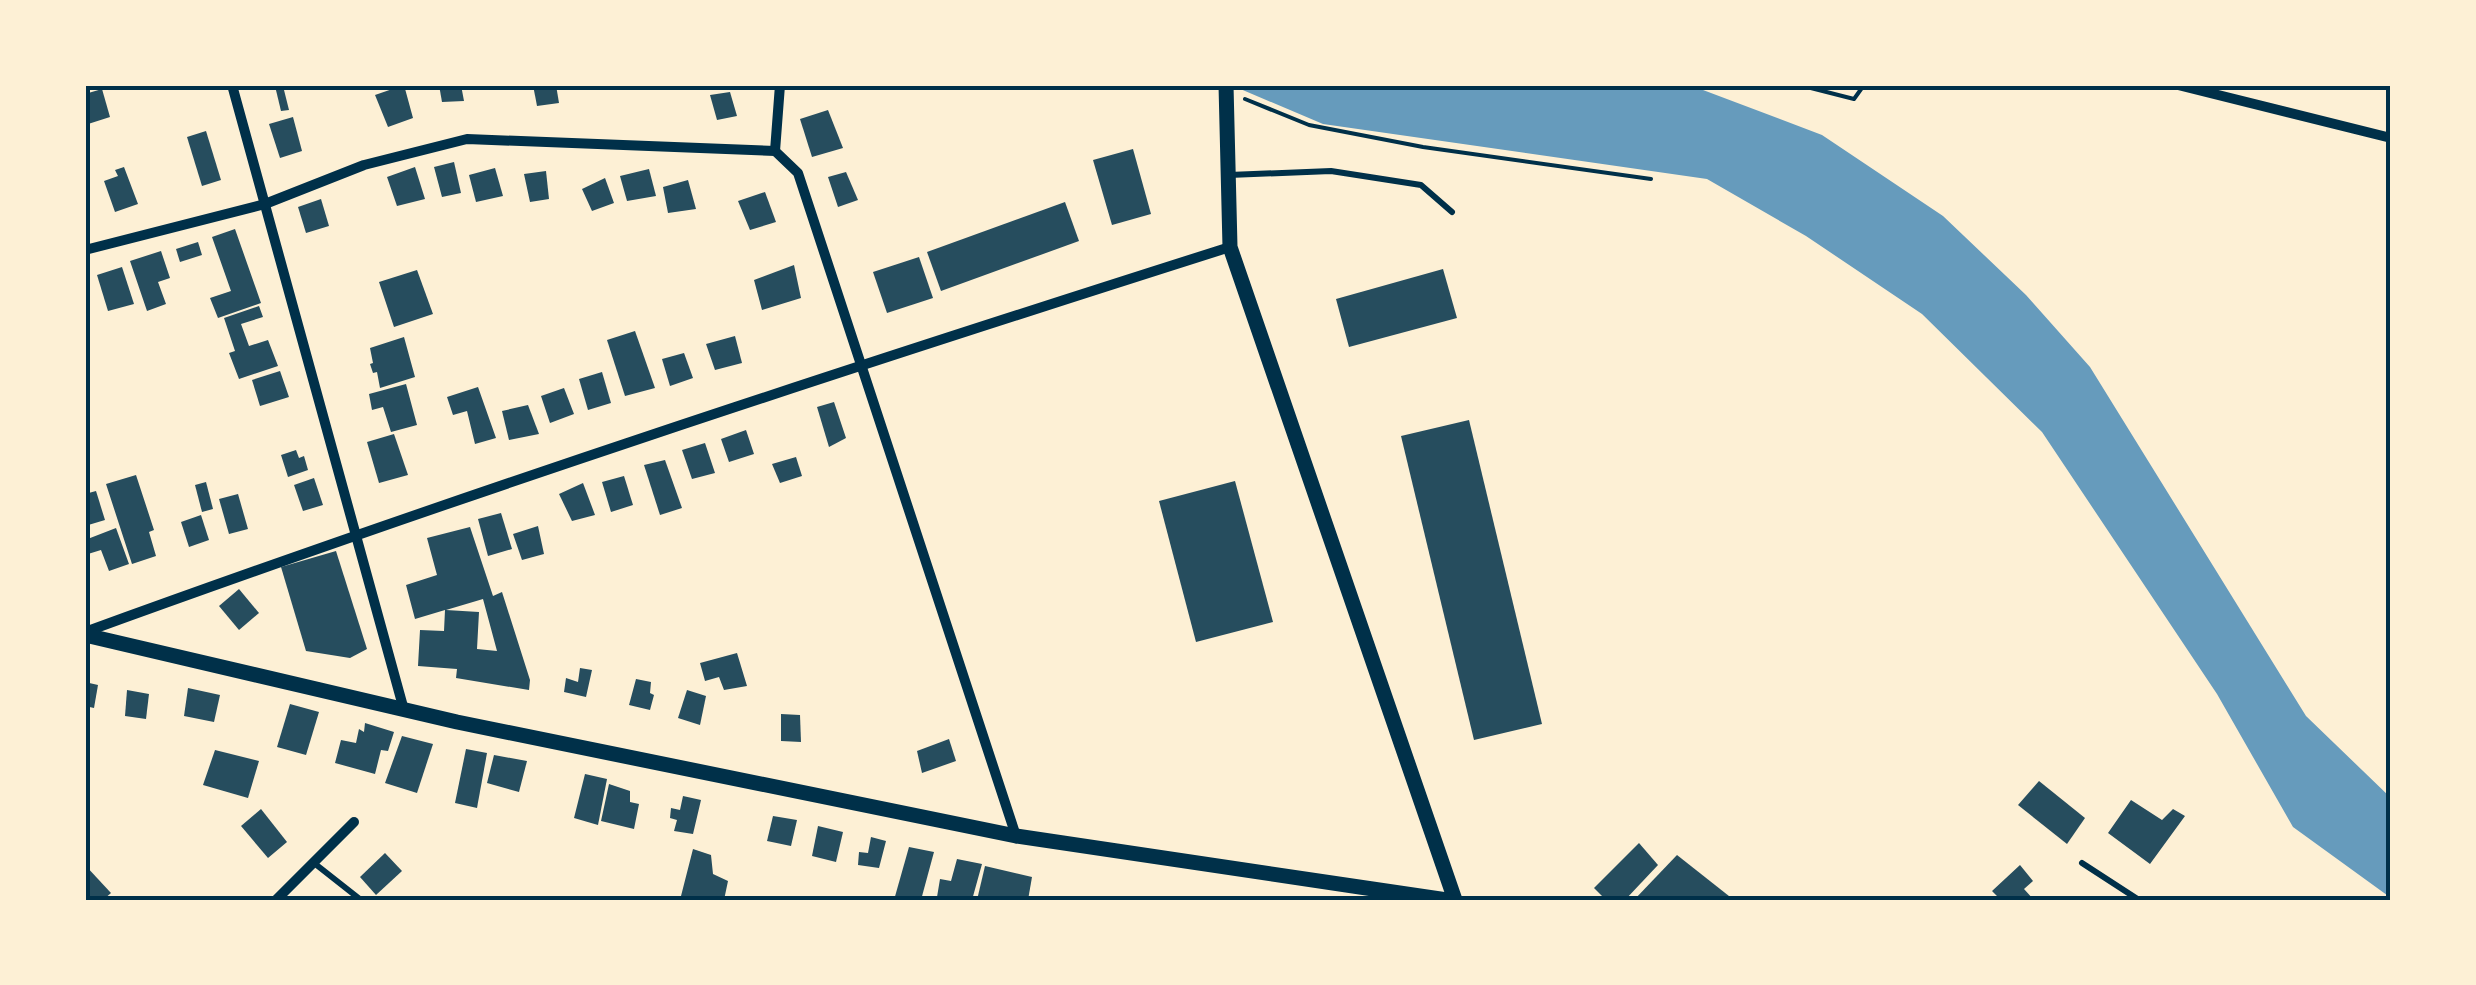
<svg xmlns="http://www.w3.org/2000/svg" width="2476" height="985" font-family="Commissioner,sans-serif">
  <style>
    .water { fill: #669bbc }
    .building { fill: #264d5e; fill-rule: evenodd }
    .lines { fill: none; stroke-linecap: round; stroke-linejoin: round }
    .path { stroke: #003049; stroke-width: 4 }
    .service { stroke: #003049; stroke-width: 6 }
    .minor { stroke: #003049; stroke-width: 10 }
    .tertiary { stroke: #003049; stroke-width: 15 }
    .neatline { fill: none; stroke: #003049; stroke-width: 4 }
  </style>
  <rect width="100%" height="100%" fill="#fdf0d5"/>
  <polygon class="water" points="1231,85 1681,85 1703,90 1822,135 1943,216 2026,295 2090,367 2306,716 2391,798 2391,898 2293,827 2217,694 2042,432 1922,314 1806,236 1707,179 1323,124"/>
  <g class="building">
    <polygon points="404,85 413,118 388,127 375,95"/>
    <polygon points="439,85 461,85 464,101 442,102"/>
    <polygon points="533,85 556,85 559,103 537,106"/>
    <polygon points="275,86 283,86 289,110 281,111"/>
    <polygon points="102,89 110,117 85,125 85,94"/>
    <polygon points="730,92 737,116 717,120 710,95"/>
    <polygon points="828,110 843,148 812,157 800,119"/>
    <polygon points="293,117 302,151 280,158 269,124"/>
    <polygon points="206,131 221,180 202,186 187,137"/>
    <polygon points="1133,149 1151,214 1112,225 1093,160"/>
    <polygon points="454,162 461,193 442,197 434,167"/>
    <polygon points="124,167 138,204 115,212 104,181 118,176 115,170"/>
    <polygon points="415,167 425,199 397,206 387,177"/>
    <polygon points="495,168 503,196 476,202 469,175"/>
    <polygon points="649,169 656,196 627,201 620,176"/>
    <polygon points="546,171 549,199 530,202 524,174"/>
    <polygon points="846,172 858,200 838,207 828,177"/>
    <polygon points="605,178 614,203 592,211 582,189"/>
    <polygon points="688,180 696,209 668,213 663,187"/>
    <polygon points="765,192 776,222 750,230 738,201"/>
    <polygon points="321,199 329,226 306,233 298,207"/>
    <polygon points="1065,202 1079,241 941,291 927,252"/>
    <polygon points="235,229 261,303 218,318 210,298 231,291 212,237"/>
    <polygon points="198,242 202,255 180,262 176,249"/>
    <polygon points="161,251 170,278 158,282 166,304 147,311 130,261"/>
    <polygon points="919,257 933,298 887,313 873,272"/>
    <polygon points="794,265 801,298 762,310 754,280"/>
    <polygon points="122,267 134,304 108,311 97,275"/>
    <polygon points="1443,269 1457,318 1349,347 1336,299"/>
    <polygon points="417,270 433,314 394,327 379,282"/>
    <polygon points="259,306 263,317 241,324 249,346 268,340 278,366 239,379 229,353 235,351 224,318"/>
    <polygon points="635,331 655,388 625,396 607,340"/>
    <polygon points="735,336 742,363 715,370 706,344"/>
    <polygon points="404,337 415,377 380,388 377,372 373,373 370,364 373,363 370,348"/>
    <polygon points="684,353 693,378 670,386 662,359"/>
    <polygon points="280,371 289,397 260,406 252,380"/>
    <polygon points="602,372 611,403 588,410 579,379"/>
    <polygon points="406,384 417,425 391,432 383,407 372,410 369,394"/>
    <polygon points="478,387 496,438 475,444 467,411 453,415 447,397"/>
    <polygon points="564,388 574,414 550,423 541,396"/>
    <polygon points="834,402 846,438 829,447 817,407"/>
    <polygon points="528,405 539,434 509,440 502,411"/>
    <polygon points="1469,420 1542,724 1474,740 1401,436"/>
    <polygon points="746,430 754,454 729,462 721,439"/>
    <polygon points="394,434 408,475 379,483 367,442"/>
    <polygon points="705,443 715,473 692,479 682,450"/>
    <polygon points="296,450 299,458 304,456 308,470 288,477 281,455"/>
    <polygon points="796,457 802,476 780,483 772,464"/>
    <polygon points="665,460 682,508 660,515 644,465"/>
    <polygon points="136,475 154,530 149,532 156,556 132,564 106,484"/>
    <polygon points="624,476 633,505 611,512 602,482"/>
    <polygon points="314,478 323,505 303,511 294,485"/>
    <polygon points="1235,481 1273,622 1196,642 1159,501"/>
    <polygon points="206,482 213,509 202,512 195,485"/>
    <polygon points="583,483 595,515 572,521 559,494"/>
    <polygon points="96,491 105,520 85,526 85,494"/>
    <polygon points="238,494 248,529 229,534 219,499"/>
    <polygon points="501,513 512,549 488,556 478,519"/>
    <polygon points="201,515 209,540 189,547 181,522"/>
    <polygon points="538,526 544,554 522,560 513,534"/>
    <path d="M470,527L493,596L502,592L530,680L529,690L456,678L457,669L418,666L420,630L444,631L445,610L415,619L406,585L437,575L427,538ZM483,599L497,651L477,649L479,612L446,610Z"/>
    <polygon points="116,528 129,564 109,571 101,550 88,554 85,540"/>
    <polygon points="336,551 367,649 350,658 306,651 281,567"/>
    <polygon points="239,589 259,613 239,630 219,606"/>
    <polygon points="737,653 747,686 724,690 719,677 705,681 700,663"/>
    <polygon points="580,668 592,670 586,697 564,692 566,678 578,682"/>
    <polygon points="636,679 651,682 650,693 654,695 650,710 629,705"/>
    <polygon points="85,682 98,685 94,708 85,706"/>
    <polygon points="188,688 220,695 214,722 184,716"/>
    <polygon points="127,690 149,694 146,719 125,716"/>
    <polygon points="687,690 706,696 700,725 678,718"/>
    <polygon points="290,704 319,712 306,755 277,747"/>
    <polygon points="781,714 800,715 801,742 781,741"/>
    <polygon points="365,723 394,732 388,751 381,750 375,774 335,763 341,740 356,743 359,729 364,732"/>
    <polygon points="402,736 433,744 417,793 385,783"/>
    <polygon points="949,739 956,761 922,773 917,751"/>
    <polygon points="466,749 487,753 477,808 455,803"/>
    <polygon points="215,750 259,761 248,798 203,785"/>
    <polygon points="494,755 527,761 519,792 487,783"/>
    <polygon points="585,774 607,779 598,825 574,818"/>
    <polygon points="2039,781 2085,818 2067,844 2018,805"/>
    <polygon points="609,784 630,791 630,802 639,804 634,829 601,821"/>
    <polygon points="683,796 701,800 693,834 674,831 677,820 670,818 671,808 680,810"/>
    <polygon points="2131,800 2162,820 2173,809 2185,816 2150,864 2108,833"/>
    <polygon points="261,809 287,842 268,858 241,826"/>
    <polygon points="773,816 797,820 791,846 767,841"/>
    <polygon points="818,826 843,832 836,862 812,856"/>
    <polygon points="871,837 886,841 879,868 858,865 859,852 868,853"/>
    <polygon points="1639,843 1658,865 1625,900 1606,900 1594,888"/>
    <polygon points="909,847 934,852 921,900 894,900"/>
    <polygon points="693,849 711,855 713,874 728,881 724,900 695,900 681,896"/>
    <polygon points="385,853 402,871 376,895 360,877"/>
    <polygon points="1677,855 1734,900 1634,900"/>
    <polygon points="957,859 982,864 972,900 937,897 940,879 951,881"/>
    <polygon points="85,865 111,893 103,900 85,900"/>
    <polygon points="2020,865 2033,881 2024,889 2034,900 2001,900 1992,891"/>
    <polygon points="985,866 1032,877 1028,900 977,900"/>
  </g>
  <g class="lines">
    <g class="path">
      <polyline points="1799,85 1854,99 1864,85"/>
      <polyline points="1245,99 1309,125 1423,147 1651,179"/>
    </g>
    <g class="service">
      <polyline points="1229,175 1331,171 1421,185 1452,212"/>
      <polyline points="314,863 361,900"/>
      <polyline points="2082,863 2139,900"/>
    </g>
    <g class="minor">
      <polyline points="232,85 404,710"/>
      <polyline points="780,85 775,151 798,173 1016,836"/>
      <polyline points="2178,85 2391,138"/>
      <polyline points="85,250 265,204 364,165 467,139 775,151"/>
      <path d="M85,632C464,494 846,369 1230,247"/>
      <polyline points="276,900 354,822"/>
    </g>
    <g class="tertiary">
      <polyline points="1226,85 1230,247 1455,900"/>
      <polyline points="85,635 457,722 1016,836 1447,900"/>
    </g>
  </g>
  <rect width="2476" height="985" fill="none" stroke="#fdf0d5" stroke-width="175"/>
  <rect x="88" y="88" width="2300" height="810" class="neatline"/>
</svg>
